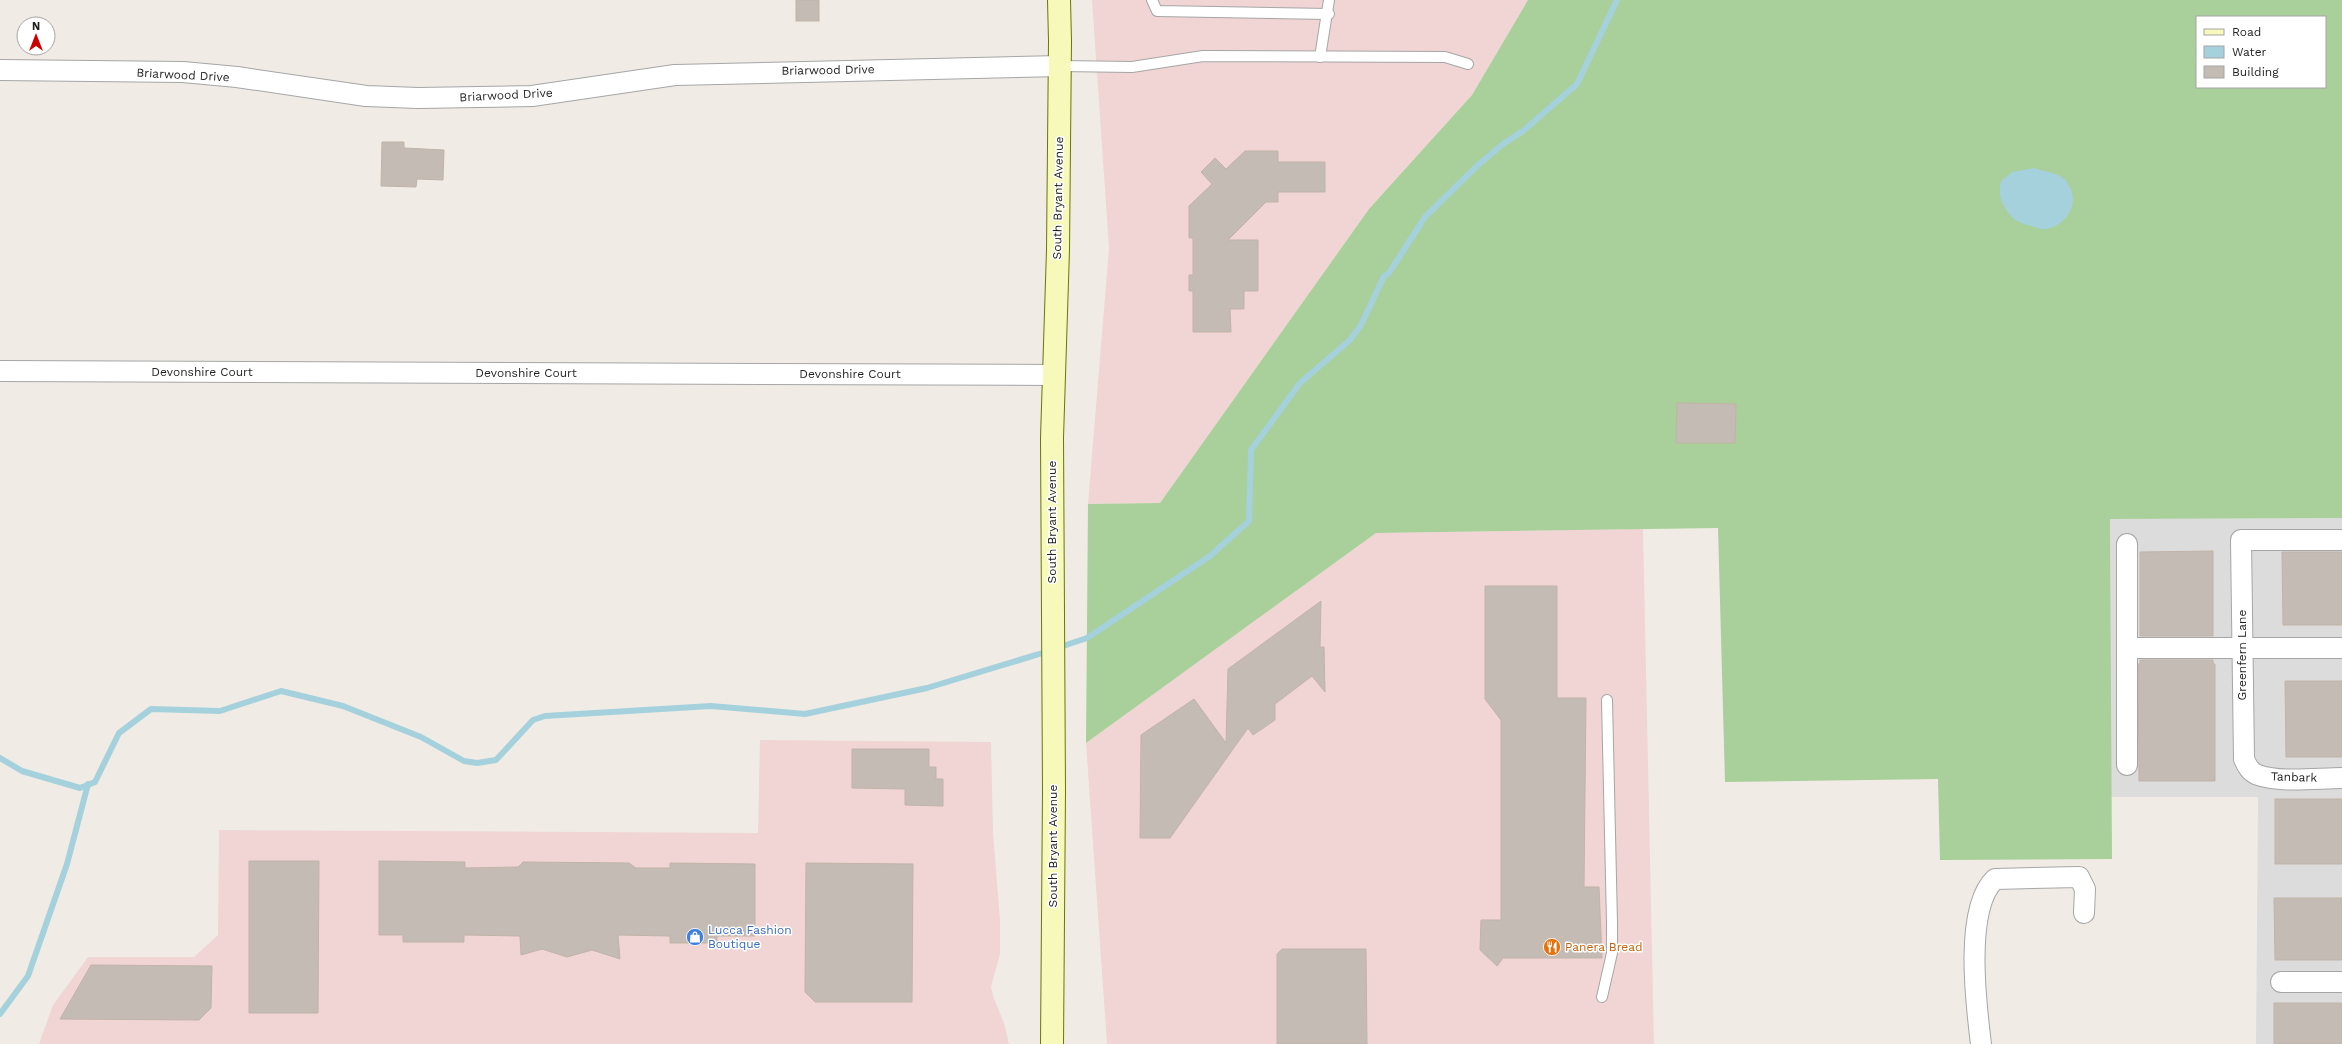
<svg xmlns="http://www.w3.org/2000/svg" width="2342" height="1044" font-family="'Work Sans',sans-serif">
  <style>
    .residential { fill: #dddcdc }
    .commercial { fill: #f0d5d4 }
    .forest { fill: #a9cf9a; fill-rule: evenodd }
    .water { fill: #a5d1dd }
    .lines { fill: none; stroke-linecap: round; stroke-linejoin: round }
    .stream { stroke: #a5d1dd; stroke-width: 6 }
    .building { fill: #c4bcb4; stroke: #c1b3a7 }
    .service-casing { stroke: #a6a6a6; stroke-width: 12 }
    .minor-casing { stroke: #a6a6a6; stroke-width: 22 }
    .secondary-casing { stroke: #6a7605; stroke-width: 24 }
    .service { stroke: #fff; stroke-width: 10 }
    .minor { stroke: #fff; stroke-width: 20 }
    .secondary { stroke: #f6f9b9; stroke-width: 22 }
    .labels { text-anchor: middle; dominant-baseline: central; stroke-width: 3; stroke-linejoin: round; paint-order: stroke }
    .street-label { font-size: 12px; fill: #1f1f1f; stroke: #fff }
    .shop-label { font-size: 12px; fill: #366cbe; stroke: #fff; text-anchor: start }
    .food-label { font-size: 12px; fill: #c56008; stroke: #fff; text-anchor: start }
  </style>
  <rect width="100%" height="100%" fill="#f0ece5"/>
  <polygon class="residential" points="2342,518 2342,1044 2256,1044 2258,797 2111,797 2110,519"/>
  <g class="commercial">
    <polygon points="1092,0 1528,0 1472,95 1369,209 1160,503 1088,504 1109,248"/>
    <polygon points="1643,529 1654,1044 1107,1044 1086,743 1376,533"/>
    <polygon points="760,740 991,742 993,833 1000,920 1000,954 991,987 993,996 1004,1023 1009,1044 39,1044 53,1005 88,957 194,957 218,935 219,830 758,833"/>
  </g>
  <path class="forest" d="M1528,0H2342V518L2110,519L2112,859L1940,860L1938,779L1725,782L1718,528L1376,533L1086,743L1088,504L1160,503L1369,209L1472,95ZM2197,17H2325V87H2197Z"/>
  <path class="water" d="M2034,168C2043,171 2057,173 2063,178C2083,196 2070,225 2046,229C2041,230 2035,227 2031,226C2021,223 2016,222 2010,215C2001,203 1998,196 2001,181L2012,172Z"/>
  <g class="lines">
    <g class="stream">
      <polyline points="1057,648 1087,638 1210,556 1249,521 1251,450 1300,383 1350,340 1361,325 1384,276 1389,273 1425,217 1477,166 1503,144 1523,131 1577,84 1617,0"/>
      <polyline points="0,758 22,771 80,788 95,782 119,733 151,709 220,711 281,691 343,706 421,737 464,761 477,763 496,760 533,720 545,716 711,706 805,714 927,688 1049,651"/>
      <polyline points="0,1014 28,976 67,864 88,784"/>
    </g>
  </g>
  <g class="building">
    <rect x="796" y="0" width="23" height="21"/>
    <polygon points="382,142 404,142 404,148 444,150 443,180 417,179 416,187 381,186"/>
    <polygon points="1245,151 1278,151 1278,162 1325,162 1325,192 1278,192 1278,202 1266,202 1228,240 1258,240 1258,291 1244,291 1244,309 1230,309 1231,332 1193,332 1193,291 1189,291 1189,275 1193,275 1193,238 1189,238 1189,206 1212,184 1201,172 1215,158 1226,169"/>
    <polygon points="1677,403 1736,404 1735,443 1676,443"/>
    <polygon points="2213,551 2213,636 2140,636 2140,552"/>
    <polygon points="2282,552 2342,552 2342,625 2283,625"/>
    <polygon points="1485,586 1557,586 1557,698 1586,698 1584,887 1599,887 1602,958 1503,958 1497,966 1480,950 1481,920 1501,920 1501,720 1485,699"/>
    <polygon points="1321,601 1320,647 1324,647 1325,692 1312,676 1275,704 1275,720 1253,735 1248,728 1170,838 1140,838 1141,735 1194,699 1226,743 1228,669"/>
    <polygon points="2140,660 2213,660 2213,664 2215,664 2215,781 2139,781 2138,664 2140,664"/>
    <polygon points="2285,681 2342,681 2342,757 2286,757"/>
    <polygon points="852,749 929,749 929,767 936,767 936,779 943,779 943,806 905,805 905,789 852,788"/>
    <rect x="2275" y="799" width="67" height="65"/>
    <polygon points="249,861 319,861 318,1013 249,1013"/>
    <polygon points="379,861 465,862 465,868 518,867 523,862 629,863 636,868 670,868 670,863 755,864 755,936 717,936 717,943 670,943 670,936 618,935 620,959 592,950 567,957 542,949 521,955 520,936 464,935 464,942 403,942 403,935 379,935"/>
    <polygon points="806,863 913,864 912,1002 815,1002 805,992"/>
    <polygon points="2274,898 2342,898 2342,960 2275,960"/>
    <polygon points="1282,949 1366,949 1367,1044 1277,1044 1277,954"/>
    <polygon points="91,965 212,966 211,1008 199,1020 60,1019"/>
    <rect x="2274" y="1003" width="68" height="41"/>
  </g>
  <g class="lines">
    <defs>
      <g id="service">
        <polyline points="1152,0 1157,11 1329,14"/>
        <polyline points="1320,57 1329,0"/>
        <polyline points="1060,66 1132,67 1203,56 1445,57 1468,64"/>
        <polyline points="1602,997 1612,953 1612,923 1607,700"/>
      </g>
      <g id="minor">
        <polyline points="0,70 183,72 237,77 366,96 418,98 532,96 675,75 1060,66"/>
        <polyline points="0,371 1053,375"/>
        <path d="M2342,540H2241L2244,759C2247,766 2250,772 2258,775C2280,783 2318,778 2342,778"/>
        <polyline points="2127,544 2127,765"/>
        <polyline points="2127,648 2342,648"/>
        <polyline points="2281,982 2342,982"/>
        <path d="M1981,1044C1976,1004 1964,908 1995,879L2079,877L2085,889L2084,913"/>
      </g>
      <polyline id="secondary" points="1052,1044 1054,791 1052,438 1058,250 1060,41 1059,0"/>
    </defs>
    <use href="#service" class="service-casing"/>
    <use href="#minor" class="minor-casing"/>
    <use href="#secondary" class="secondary-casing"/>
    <use href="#service" class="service"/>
    <use href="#minor" class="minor"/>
    <use href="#secondary" class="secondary"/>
  </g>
  <defs>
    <symbol id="shop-disc" viewBox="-11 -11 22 22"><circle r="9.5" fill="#3f7fe0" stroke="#fff"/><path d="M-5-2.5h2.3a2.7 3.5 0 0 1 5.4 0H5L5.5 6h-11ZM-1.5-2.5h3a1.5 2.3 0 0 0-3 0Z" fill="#fff"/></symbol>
    <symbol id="restaurant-disc" viewBox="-11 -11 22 22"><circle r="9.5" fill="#e8710a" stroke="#fff"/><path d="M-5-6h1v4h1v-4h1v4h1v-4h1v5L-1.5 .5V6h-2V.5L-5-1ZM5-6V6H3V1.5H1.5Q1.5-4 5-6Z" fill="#fff"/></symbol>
  </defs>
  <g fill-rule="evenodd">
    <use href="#shop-disc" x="685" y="927" width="20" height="20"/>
    <use href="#restaurant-disc" x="1542" y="937" width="20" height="20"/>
  </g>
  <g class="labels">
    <g class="street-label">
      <text transform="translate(828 70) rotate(-1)">Briarwood Drive</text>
      <text transform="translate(183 75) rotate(3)">Briarwood Drive</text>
      <text transform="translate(506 95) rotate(-3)">Briarwood Drive</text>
      <text transform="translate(1058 198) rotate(-89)">South Bryant Avenue</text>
      <text x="202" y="372">Devonshire Court</text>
      <text x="526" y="373">Devonshire Court</text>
      <text x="850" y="374">Devonshire Court</text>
      <text transform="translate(1052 522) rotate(-90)">South Bryant Avenue</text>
      <text transform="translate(2242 655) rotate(-90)">Greenfern Lane</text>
      <text transform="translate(2294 777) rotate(2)">Tanbark</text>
      <text transform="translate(1053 846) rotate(-90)">South Bryant Avenue</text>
    </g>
    <g class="shop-label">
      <text x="708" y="930">Lucca Fashion<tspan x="708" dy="14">Boutique</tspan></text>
    </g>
    <g class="food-label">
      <text x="1565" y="947">Panera Bread</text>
    </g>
  </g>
  <rect x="2196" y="16" width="130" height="72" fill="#ffffff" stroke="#a5a5a5"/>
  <rect x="2204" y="29" width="20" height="6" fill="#f6f9b9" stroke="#a5a5a5"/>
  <text x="2232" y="36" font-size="12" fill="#1f1f1f">Road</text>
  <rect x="2204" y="46" width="20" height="12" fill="#a5d1dd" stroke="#a5a5a5"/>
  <text x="2232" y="56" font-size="12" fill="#1f1f1f">Water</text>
  <rect x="2204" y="66" width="20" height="12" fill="#c4bcb4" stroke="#a5a5a5"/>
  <text x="2232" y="76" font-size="12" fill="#1f1f1f">Building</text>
  <g transform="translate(36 36)"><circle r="19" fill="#ffffff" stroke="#a5a5a5"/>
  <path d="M0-3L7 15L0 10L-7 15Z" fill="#cd0001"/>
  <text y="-6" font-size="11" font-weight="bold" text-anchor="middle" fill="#1f1f1f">N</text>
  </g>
</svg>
